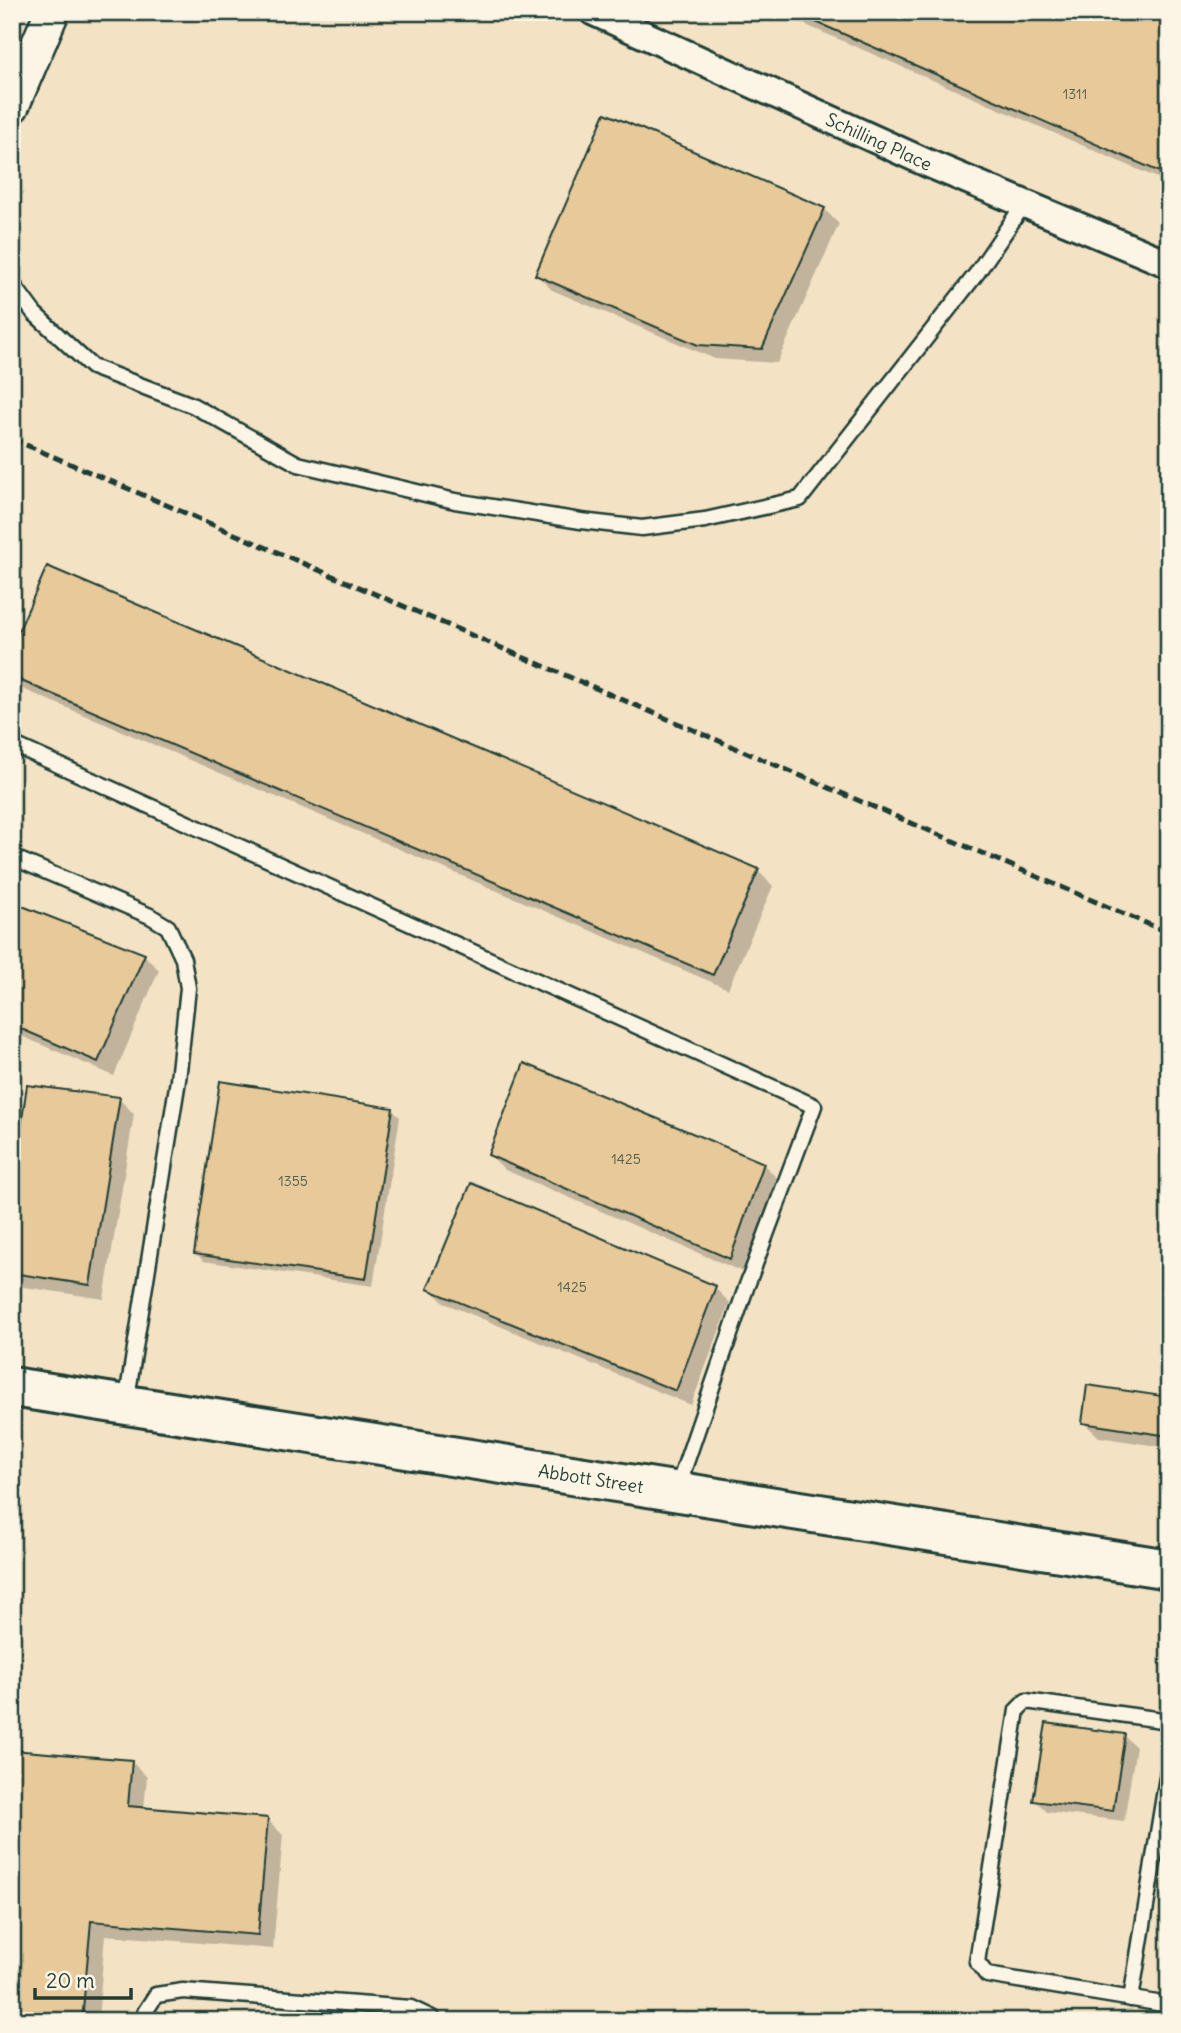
<svg xmlns="http://www.w3.org/2000/svg" width="1181" height="2033" font-family="Delius,sans-serif">
  <style>
    .built { fill: #f3e2c4 }
    .shadow { fill: #0003 }
    .building { fill: #e7c99a; stroke: #1f3d34; stroke-width: 2 }
    .lines { fill: none; stroke-linecap: round; stroke-linejoin: round }
    .service-casing { stroke: #1f3d34; stroke-width: 19 }
    .minor-casing { stroke: #1f3d34; stroke-width: 32 }
    .tertiary-casing { stroke: #1f3d34; stroke-width: 38 }
    .secondary-casing { stroke: #1f3d34; stroke-width: 44 }
    .service { stroke: #fcf5e5; stroke-width: 14 }
    .minor { stroke: #fcf5e5; stroke-width: 26 }
    .tertiary { stroke: #fcf5e5; stroke-width: 33 }
    .secondary { stroke: #fcf5e5; stroke-width: 38 }
    .rail { stroke: #1f3d34; stroke-width: 5; stroke-dasharray: 10 5; stroke-linecap: butt }
    .labels { text-anchor: middle; dominant-baseline: central; stroke-width: 5; stroke-linejoin: round; paint-order: stroke }
    .number-label { font-size: 14px; fill: #51604e }
    .street-label { font-size: 18px; fill: #1f3d34; stroke: #fcf5e5 }
  </style>
  <rect width="100%" height="100%" fill="#f8ecd6"/>
  <filter id="ink" filterUnits="userSpaceOnUse"><feTurbulence type="fractalNoise" baseFrequency=".0143" numOctaves="2"/><feDisplacementMap in="SourceGraphic" scale="14" xChannelSelector="R" yChannelSelector="G"/><feConvolveMatrix kernelMatrix="1 2 1 2 8 2 1 2 1" color-interpolation-filters="sRGB"/></filter>
  <g filter="url(#ink)">
    <rect class="built" x="12" y="12" width="1157" height="2009"/>
    <g class="shadow">
      <polygon points="776,12 1169,12 1169,183"/>
      <polygon points="824,209 839,224 777,363 715,359 552,290 537,275"/>
      <polygon points="12,651 758,871 773,886 728,989 18,687 12,681"/>
      <polygon points="12,904 144,955 159,970 114,1076 12,1032"/>
      <polygon points="119,1099 134,1114 104,1299 17,1286 12,1281 12,1201"/>
      <polygon points="392,1110 400,1117 373,1286 203,1261 196,1253"/>
      <polygon points="490,1155 763,1164 778,1179 745,1273 505,1170"/>
      <polygon points="472,1186 715,1288 730,1303 691,1405 444,1303 429,1288"/>
      <polygon points="1169,1399 1169,1448 1099,1437 1083,1422"/>
      <polygon points="1124,1736 1136,1747 1124,1821 1047,1812 1035,1800"/>
      <polygon points="132,1762 147,1777 144,1809 268,1820 283,1835 273,1949 105,1935 98,2021 12,2021"/>
    </g>
    <g class="building">
      <polygon points="793,12 1169,12 1169,176"/>
      <polygon points="605,113 825,208 762,349 698,345 535,275"/>
      <polygon points="47,566 759,869 713,975 12,677 12,646"/>
      <polygon points="12,902 145,954 98,1062 12,1025"/>
      <polygon points="524,1063 764,1163 730,1259 488,1155"/>
      <polygon points="220,1081 393,1108 366,1279 194,1254"/>
      <polygon points="27,1085 120,1097 90,1285 12,1273 12,1189"/>
      <polygon points="471,1183 716,1286 676,1391 427,1289"/>
      <polygon points="1087,1385 1169,1397 1169,1436 1082,1423"/>
      <polygon points="1046,1723 1125,1734 1113,1811 1033,1801"/>
      <polygon points="12,1750 132,1760 128,1806 268,1818 258,1935 91,1921 82,2021 12,2021"/>
    </g>
    <g class="lines">
      <defs>
        <g id="service">
          <polyline points="12,283 34,313 92,367 192,405 298,464 455,501 581,521 642,528 705,520 800,499 977,273 1024,204"/>
          <polyline points="12,744 814,1106 746,1288 677,1489"/>
          <polyline points="12,857 150,916 168,927 183,959 188,988 178,1080 126,1404"/>
          <polyline points="1169,1721 1026,1701 1017,1710 977,1962 987,1975 1169,2005"/>
          <polyline points="1131,1999 1169,1765"/>
          <polyline points="145,2021 145,2012 156,1995 183,1991 411,2008 432,2018 433,2021"/>
        </g>
        <g id="minor">
          <path id="s1" d="M594,12L927,163L1169,264"/>
        </g>
        <polyline id="tertiary" points="12,106 52,12"/>
        <g id="secondary">
          <path id="s2" d="M12,1387L1169,1569"/>
        </g>
      </defs>
      <use href="#service" class="service-casing"/>
      <use href="#minor" class="minor-casing"/>
      <use href="#tertiary" class="tertiary-casing"/>
      <use href="#secondary" class="secondary-casing"/>
      <use href="#service" class="service"/>
      <use href="#minor" class="minor"/>
      <use href="#tertiary" class="tertiary"/>
      <use href="#secondary" class="secondary"/>
      <polyline class="rail" points="12,439 1169,933"/>
    </g>
  </g>
  <g class="labels">
    <g class="number-label">
      <text x="1075" y="94">1311</text>
      <text x="626" y="1159">1425</text>
      <text x="293" y="1181">1355</text>
      <text x="572" y="1287">1425</text>
    </g>
    <g class="street-label">
      <text stroke="none"><textPath href="#s1" startOffset="313">Schilling Place</textPath></text>
      <text stroke="none"><textPath href="#s2" startOffset="586">Abbott Street</textPath></text>
    </g>
  </g>
  <rect width="1181" height="2033" fill="none" stroke="#fcf5e5" stroke-width="42"/>
  <rect x="21" y="21" width="1139" height="1991" fill="none" stroke="#1f3d34" stroke-width="2.5" filter="url(#ink)"/>
  <path d="M35 1988v10h96v-10" fill="none" stroke="#1f3d34" stroke-width="3.5"/>
  <text x="46" y="1988" font-size="21" fill="#1f3d34" stroke="#fcf5e5" stroke-width="5" paint-order="stroke">20 m</text>
</svg>
